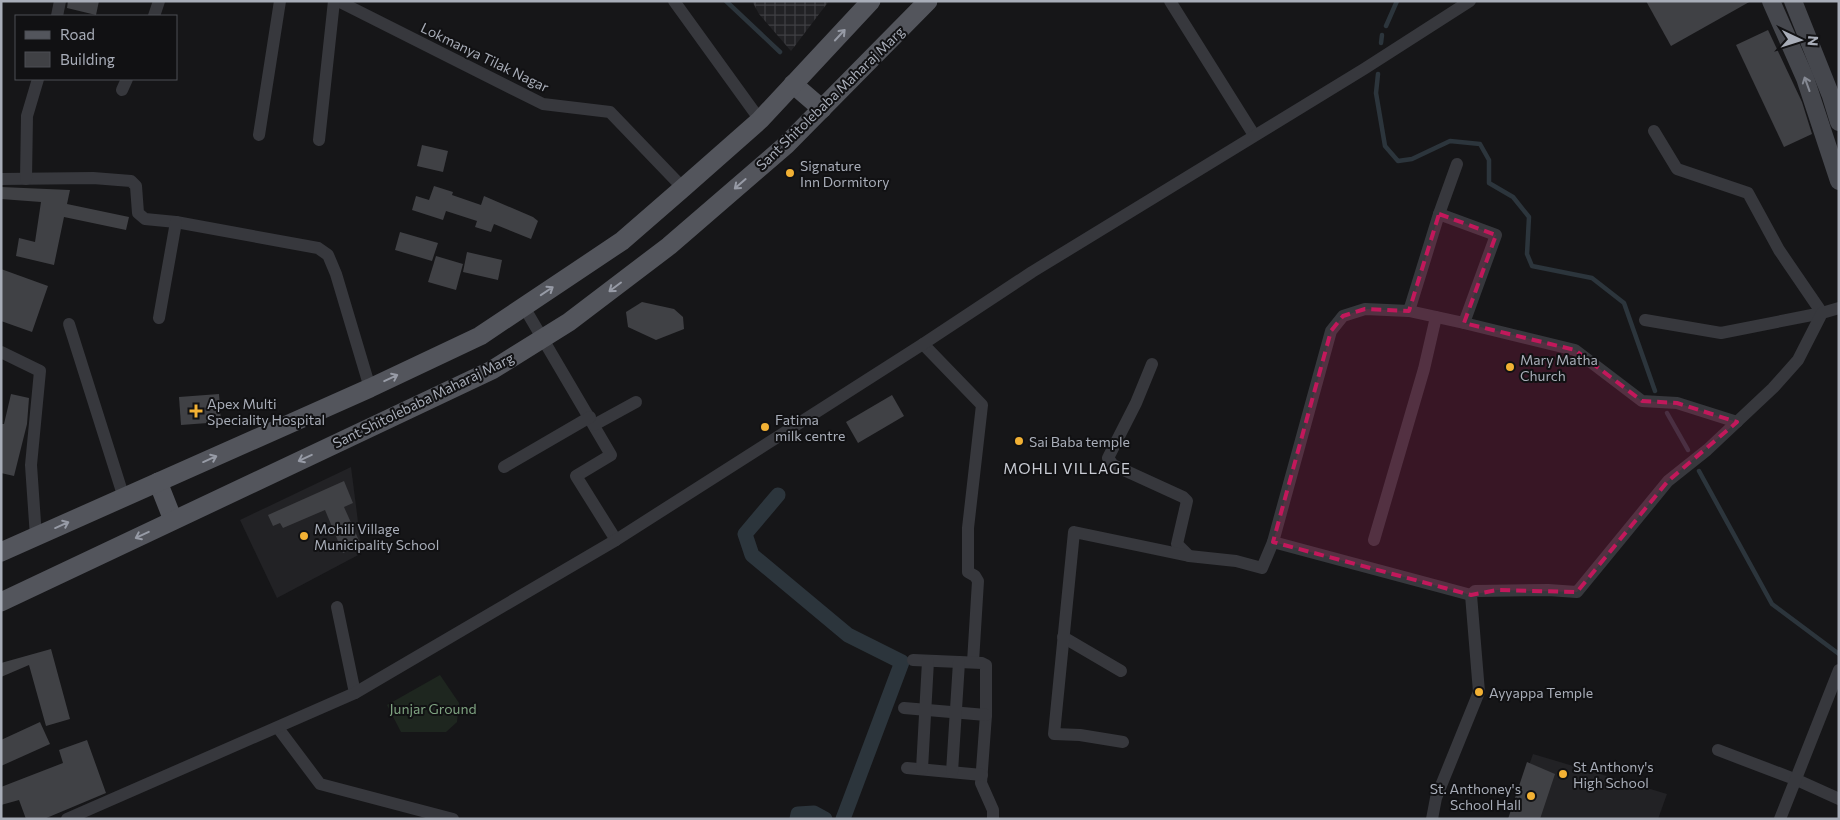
<svg xmlns="http://www.w3.org/2000/svg" width="1840" height="820" font-family="Commissioner,sans-serif">
  <style>
    .built { fill: #222225 }
    .industrial { fill: url(#industrial-grid) }
    .green { fill: #1e261f }
    .lines { fill: none; stroke-linecap: round; stroke-linejoin: round }
    .stream { stroke: #2c353c; stroke-width: 4.5 }
    .canal { stroke: #2c353c; stroke-width: 15 }
    .building { fill: #404145 }
    .minor { stroke: #37383d; stroke-width: 12 }
    .secondary { stroke: #45474d; stroke-width: 18 }
    .primary { stroke: #53555c; stroke-width: 19 }
    .oneway { stroke: #979ba6 }
    .oneway2 { stroke: #858993 }
    .marked { fill: #c2185b; fill-opacity: 0.2; stroke: #c2185b; stroke-width: 4; stroke-dasharray: 10 6; stroke-linejoin: round }
    .poi-dot { fill: #f2b134; stroke: #111113; stroke-width: 2 }
    .labels { text-anchor: middle; dominant-baseline: central; stroke-width: 4; stroke-linejoin: round; paint-order: stroke }
    .street-label { font-size: 14px; fill: #a8adb8; stroke: #111113 }
    .poi-label { font-size: 14px; fill: #a8adb8; stroke: #111113; text-anchor: start }
    .park-label { font-size: 14px; fill: #7fa381; stroke: #111113 }
    .neighbourhood-label { font-size: 15px; letter-spacing: 1px; fill: #c9ccd4; stroke: #111113 }
  </style>
  <defs>
    <pattern id="industrial-grid" width="8" height="8" patternUnits="userSpaceOnUse" patternTransform="scale(1.25)"><rect width="8" height="8" fill="#222225"/><path d="M0 4h8M4 0v8" fill="none" stroke="#3f3f43"/></pattern>
  </defs>
  <rect width="100%" height="100%" fill="#161618"/>
  <g class="built">
    <polygon points="351,467 362,553 277,598 240,520"/>
    <polygon points="1533,754 1667,794 1658,819 1510,819"/>
  </g>
  <polygon class="industrial" points="752,1 829,1 791,51 759,14"/>
  <polygon class="green" points="440,675 459,703 457,722 446,732 401,732 387,705"/>
  <g class="lines">
    <g class="stream">
      <polyline points="726,1 780,52"/>
      <polyline points="1386,26 1397,1"/>
      <polyline points="1381,43 1382,35"/>
      <polyline points="1378,74 1376,93 1385,146 1398,161 1412,159 1450,141 1480,144 1489,160 1489,183 1513,197 1529,217 1527,254 1532,266 1592,278 1624,303 1655,391"/>
      <polyline points="1667,413 1688,450"/>
      <polyline points="1699,471 1772,604 1839,654"/>
    </g>
    <g class="canal">
      <polyline points="778,495 745,534 752,555 848,635 902,662 843,819"/>
      <polyline points="797,819 798,814 814,813 825,819"/>
    </g>
  </g>
  <g class="building">
    <polygon points="68,1 99,1 96,15 67,8"/>
    <polygon points="1646,1 1751,1 1671,46"/>
    <polygon points="1768,30 1802,102 1812,134 1784,147 1736,45"/>
    <polygon points="422,145 448,151 443,172 417,166"/>
    <polygon points="434,186 453,192 452,195 481,205 484,196 533,217 538,221 531,239 494,224 491,232 475,227 477,221 446,211 443,220 412,210 416,196 429,200"/>
    <polygon points="1,187 70,190 67,204 129,217 126,230 64,217 54,265 16,256 19,238 35,242 41,202 1,199"/>
    <polygon points="400,232 438,243 432,261 395,250"/>
    <polygon points="467,252 502,260 498,280 463,272"/>
    <polygon points="436,256 463,264 456,290 428,282"/>
    <polygon points="1,269 48,286 32,332 1,321"/>
    <polygon points="642,302 674,309 683,317 684,329 656,340 628,327 626,312"/>
    <polygon points="11,394 29,398 27,424 14,476 1,473 1,424 4,424"/>
    <polygon points="219,394 221,422 181,425 179,397"/>
    <polygon points="892,395 904,416 858,443 846,422"/>
    <polygon points="344,481 353,503 344,507 361,545 343,553 325,510 283,528 280,523 273,526 268,515"/>
    <polygon points="51,649 70,719 46,726 29,665 1,677 1,663"/>
    <polygon points="40,722 50,744 1,766 1,740"/>
    <polygon points="87,740 106,793 44,819 26,819 19,800 1,805 1,787 63,763 59,750"/>
    <polygon points="1527,762 1555,774 1540,819 1508,819"/>
  </g>
  <g class="lines">
    <g class="minor">
      <polyline points="338,1 543,104 610,112 683,188"/>
      <polyline points="674,1 760,120"/>
      <polyline points="1170,1 1254,135"/>
      <polyline points="57,16 60,1"/>
      <polyline points="154,16 159,1"/>
      <polyline points="122,90 127,79"/>
      <polyline points="259,135 280,1"/>
      <polyline points="319,140 334,1"/>
      <polyline points="1,179 93,178 131,181 136,186 138,213 145,219 176,222 318,248 328,255 336,274 370,388"/>
      <polyline points="26,179 27,116 38,79"/>
      <polyline points="524,307 611,455 576,476 616,540"/>
      <polyline points="1409,311 1464,323 1496,235 1439,214"/>
      <polyline points="159,318 176,222"/>
      <polyline points="1645,320 1721,333 1822,313 1779,250 1748,193 1677,169 1654,131"/>
      <polyline points="1464,323 1575,350 1642,401 1677,403 1737,422"/>
      <polyline points="69,324 124,498"/>
      <polyline points="923,344 982,405 968,528 968,572 975,576 978,581 973,662"/>
      <polyline points="1,352 40,371 31,465 36,537"/>
      <polyline points="1152,364 1136,403 1108,458 1113,465 1183,497 1187,501 1177,544 1189,556"/>
      <polyline points="594,425 636,402"/>
      <polyline points="504,467 590,417"/>
      <polyline points="1374,540 1424,369 1436,317"/>
      <polyline points="1273,542 1471,595"/>
      <polyline points="1471,595 1475,591 1548,590 1577,592 1668,481 1707,450 1773,388 1798,360 1822,313 1839,308"/>
      <polyline points="337,607 355,693"/>
      <polyline points="1063,637 1121,671"/>
      <polyline points="913,660 982,663 986,665 986,715 981,783 993,810 993,819"/>
      <polyline points="904,708 986,715"/>
      <polyline points="278,728 320,784 453,819"/>
      <polyline points="1123,742 1080,735 1054,734 1074,532 1189,556 1236,561 1262,568 1273,542 1331,331 1343,316 1365,309 1409,311 1439,214 1457,164"/>
      <polyline points="1718,750 1797,780 1839,799"/>
      <polyline points="907,768 982,775"/>
      <polyline points="922,769 928,661"/>
      <polyline points="952,772 959,662"/>
      <polyline points="67,819 355,693 616,540 923,344 1032,272 1364,69 1470,1"/>
      <polyline points="1432,819 1436,798 1479,692 1471,595"/>
      <polyline points="1780,819 1839,670"/>
    </g>
    <g class="secondary">
      <polyline points="1771,1 1805,78 1839,181"/>
      <polyline points="1793,1 1831,96 1839,122"/>
    </g>
    <g class="primary">
      <polyline points="793,84 822,109"/>
      <polyline points="158,482 173,520"/>
      <polyline points="1,552 370,388 480,336 622,241 683,188 760,120 871,1"/>
      <polyline points="1,602 492,370 569,322 669,246 786,145 928,1"/>
    </g>
  </g>
  <defs><path id="oneway-shaft" d="M-6 0H5M1.5-3L5.5 0L1.5 3" fill="none" stroke-width="1.6" stroke-linecap="round" stroke-linejoin="round" transform="scale(1.25)"/></defs>
  <g class="oneway">
    <use href="#oneway-shaft" transform="translate(840 35) rotate(-47)"/>
    <use href="#oneway-shaft" transform="translate(740 184) rotate(139)"/>
    <use href="#oneway-shaft" transform="translate(615 287) rotate(143)"/>
    <use href="#oneway-shaft" transform="translate(547 291) rotate(-34)"/>
    <use href="#oneway-shaft" transform="translate(391 378) rotate(-25)"/>
    <use href="#oneway-shaft" transform="translate(305 458) rotate(155)"/>
    <use href="#oneway-shaft" transform="translate(210 459) rotate(-24)"/>
    <use href="#oneway-shaft" transform="translate(62 525) rotate(-24)"/>
    <use href="#oneway-shaft" transform="translate(142 535) rotate(155)"/>
  </g>
  <use class="oneway2" href="#oneway-shaft" transform="translate(1807 84) rotate(-110)"/>
  <path class="marked" d="M1439,214L1496,235L1464,323L1575,350L1642,401L1677,403L1737,422L1668,481L1577,592L1497,590L1471,595L1273,542L1331,331L1343,316L1365,309L1409,311Z"/>
  <g class="poi-dot">
    <circle cx="790" cy="173" r="5"/>
    <circle cx="1510" cy="367" r="5"/>
    <path d="M193.5 403.5h5v5h5v5h-5v5h-5v-5h-5v-5h5z"/>
    <circle cx="765" cy="427" r="5"/>
    <circle cx="1019" cy="441" r="5"/>
    <circle cx="304" cy="536" r="5"/>
    <circle cx="1479" cy="692" r="5"/>
    <circle cx="1563" cy="774" r="5"/>
    <circle cx="1531" cy="796" r="5"/>
  </g>
  <g class="labels">
    <g class="street-label">
      <text transform="translate(485 57) rotate(26)">Lokmanya Tilak Nagar</text>
      <text transform="translate(830 98) rotate(-44)">Sant Shitolebaba Maharaj Marg</text>
      <text transform="translate(423 400) rotate(-26)">Sant Shitolebaba Maharaj Marg</text>
    </g>
    <g class="poi-label">
      <text x="800" y="165">Signature<tspan x="800" dy="16">Inn Dormitory</tspan></text>
      <text x="1520" y="359">Mary Matha<tspan x="1520" dy="16">Church</tspan></text>
      <text x="207" y="403">Apex Multi<tspan x="207" dy="16">Speciality Hospital</tspan></text>
      <text x="775" y="419">Fatima<tspan x="775" dy="16">milk centre</tspan></text>
      <text x="1029" y="441">Sai Baba temple</text>
      <text x="314" y="528">Mohili Village<tspan x="314" dy="16">Municipality School</tspan></text>
      <text x="1489" y="692">Ayyappa Temple</text>
      <text x="1573" y="766">St Anthony's<tspan x="1573" dy="16">High School</tspan></text>
      <text x="1521" y="788" text-anchor="end">St. Anthoney's<tspan x="1521" dy="16">School Hall</tspan></text>
    </g>
    <g class="park-label">
      <text x="433" y="708">Junjar Ground</text>
    </g>
    <g class="neighbourhood-label">
      <text x="1067" y="468">MOHLI VILLAGE</text>
    </g>
  </g>
  <rect width="1840" height="820" fill="none" stroke="#a8adb8" stroke-width="5"/>
  <rect x="15" y="15" width="162" height="65" fill="#111113" stroke="#4d4f55"/>
  <rect x="25" y="31" width="25" height="8" fill="#53555c" stroke="#4d4f55"/>
  <text x="60" y="40" font-size="15" fill="#a8adb8">Road</text>
  <rect x="25" y="52" width="25" height="15" fill="#404145" stroke="#4d4f55"/>
  <text x="60" y="65" font-size="15" fill="#a8adb8">Building</text>
  <g transform="translate(1800 40) rotate(94)" stroke="#111113" stroke-width="4" paint-order="stroke">
  <path d="M0-4L9 19L0 12L-9 19Z" fill="#a8adb8"/>
  <text y="-8" font-size="14" font-weight="bold" text-anchor="middle" fill="#a8adb8">N</text>
  </g>
</svg>
